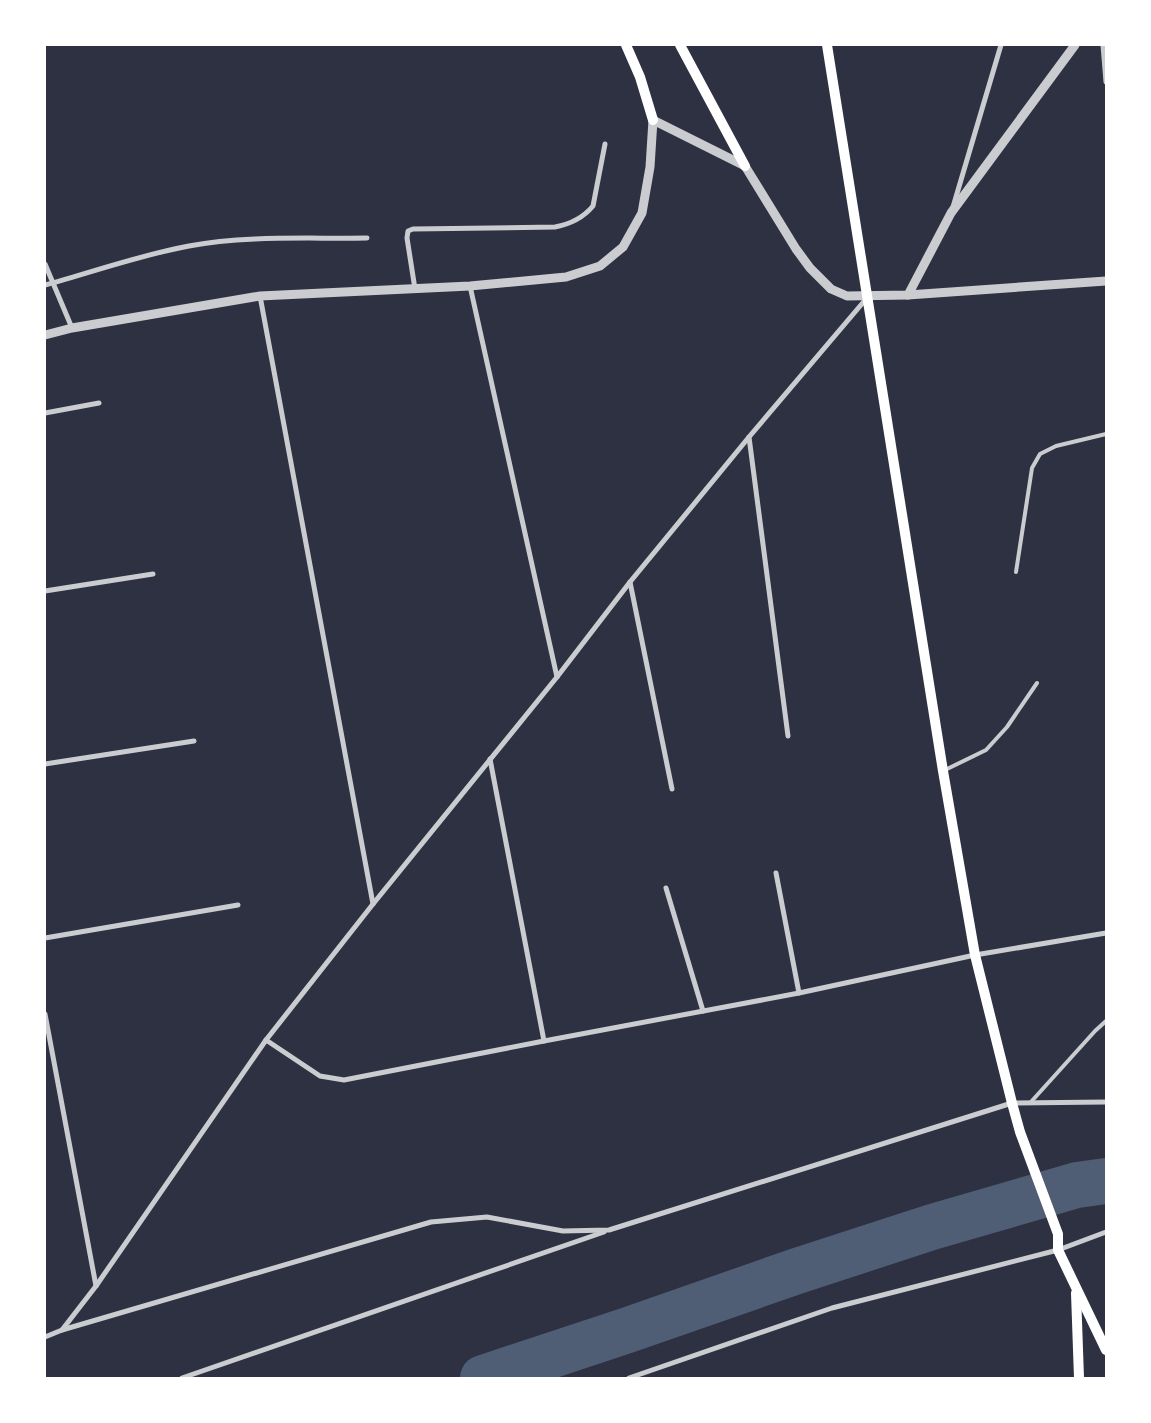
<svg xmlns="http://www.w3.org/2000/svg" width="1151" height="1423" font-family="'Times New Roman',serif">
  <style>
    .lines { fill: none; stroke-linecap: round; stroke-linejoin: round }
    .river { stroke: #4f5d75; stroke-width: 46 }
    .service { stroke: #caccd0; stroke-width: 4 }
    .minor { stroke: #caccd0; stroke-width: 5 }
    .tertiary { stroke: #caccd0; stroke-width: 9 }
    .secondary { stroke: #fff; stroke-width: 10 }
  </style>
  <rect width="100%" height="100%" fill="#2d3142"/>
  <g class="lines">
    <polyline class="river" points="483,1378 628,1330 797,1271 932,1227 1077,1185 1106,1181"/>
    <g class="service">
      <polyline points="1016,572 1032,468 1040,454 1056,446 1106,434"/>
      <polyline points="945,770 986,750 1007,727 1037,683"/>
      <polyline points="1030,1103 1095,1031 1106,1021"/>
    </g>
    <g class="minor">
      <polyline points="1103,45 1106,82"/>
      <polyline points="953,207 1001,45"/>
      <polyline points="45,264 72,328"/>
      <path d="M45,285C93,272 140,255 189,246C245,235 310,239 367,238"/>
      <polyline points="470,286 557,677"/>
      <path d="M415,289L407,238L408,231L413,229L555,227C571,224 583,218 593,206L605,144"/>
      <polyline points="260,296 373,904"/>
      <polyline points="45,413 99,403"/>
      <polyline points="749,437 788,736"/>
      <polyline points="630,582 672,789"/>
      <polyline points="45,591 153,574"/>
      <polyline points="490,759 544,1041"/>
      <polyline points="45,764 194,741"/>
      <polyline points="776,873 799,993"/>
      <polyline points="666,888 703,1011"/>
      <polyline points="45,938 238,905"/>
      <polyline points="45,1014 96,1286"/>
      <polyline points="266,1040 320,1076 344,1080 544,1041 799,993 975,955 1106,933"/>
      <polyline points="62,1330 96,1286 266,1040 373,904 557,677 630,582 749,437 866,299"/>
      <polyline points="45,1337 62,1330 431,1222 487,1217 563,1231 609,1230 1012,1103 1106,1102"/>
      <polyline points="182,1378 604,1232"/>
      <polyline points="629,1378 832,1308 1058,1250 1106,1232"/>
    </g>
    <g class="tertiary">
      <polyline points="908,295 951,213 1075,45"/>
      <polyline points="45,335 72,328 260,296 470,286 566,277 600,266 623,247 642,213 650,167 653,120 745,166 796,249 810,268 831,289 847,296 908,295 1106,281"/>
    </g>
    <g class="secondary">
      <polyline points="626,45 640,77 653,120"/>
      <polyline points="680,45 745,166"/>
      <polyline points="827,45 943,771 975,955 1012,1103 1020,1132 1058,1234 1058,1250 1106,1350"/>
      <polyline points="1076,1293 1079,1378"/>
    </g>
  </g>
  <rect width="1151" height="1423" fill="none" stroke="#ffffff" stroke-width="92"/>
</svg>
